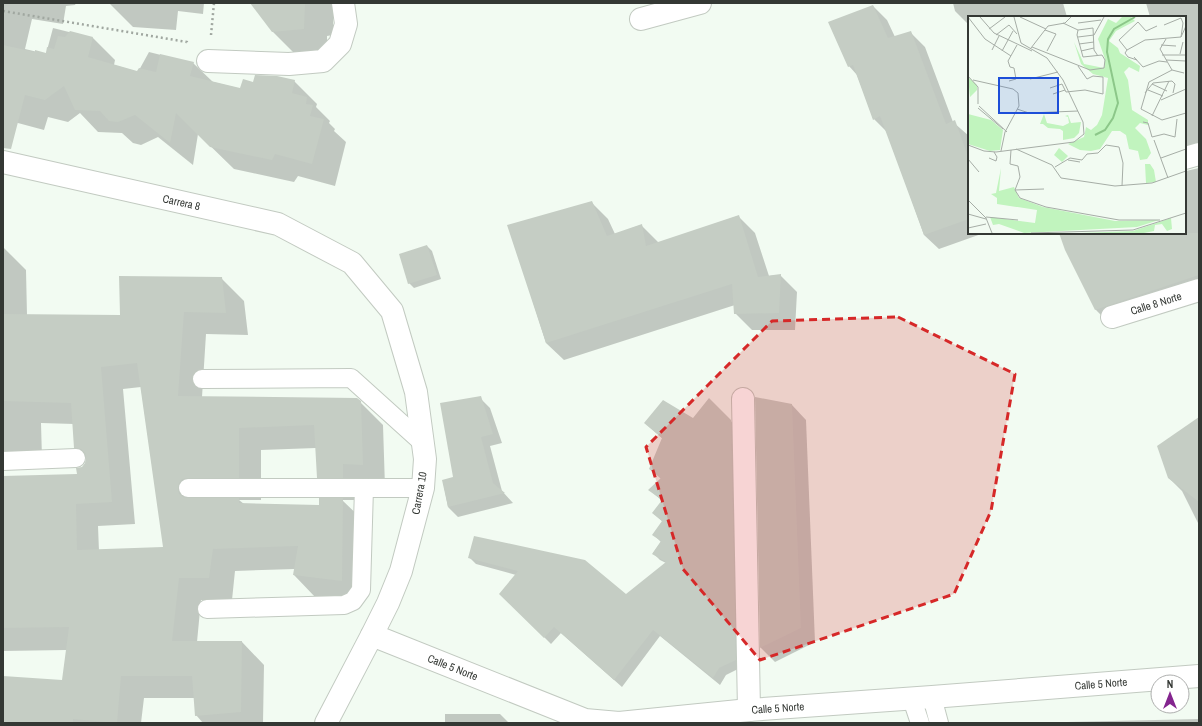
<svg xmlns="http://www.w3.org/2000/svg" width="1202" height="726" font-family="'Archivo Narrow',sans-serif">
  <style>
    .shadow { fill: #0003; fill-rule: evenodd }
    .building { fill: #c5cdc4; fill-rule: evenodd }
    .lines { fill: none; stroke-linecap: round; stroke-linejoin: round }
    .service-casing { stroke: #c2cac1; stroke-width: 20 }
    .pedestrian-casing { stroke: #c2cac1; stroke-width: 24 }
    .minor-casing { stroke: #c2cac1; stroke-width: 24 }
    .path { stroke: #a0a7a0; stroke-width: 2.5; stroke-dasharray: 2 3; stroke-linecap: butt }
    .service { stroke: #fff; stroke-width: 18 }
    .pedestrian { stroke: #fff; stroke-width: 22 }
    .minor { stroke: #fff; stroke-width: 22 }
    .marked { fill: #d62828; fill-opacity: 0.2; stroke: #d62828; stroke-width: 3; stroke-dasharray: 8 5; stroke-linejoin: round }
    .labels { text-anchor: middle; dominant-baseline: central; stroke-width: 3; stroke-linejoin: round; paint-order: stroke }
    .street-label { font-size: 11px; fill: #343834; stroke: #fff }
    .inset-river { fill: none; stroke: #8cc789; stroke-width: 2 }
    .inset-road { fill: none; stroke: #a6ada6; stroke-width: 1 }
    .view { fill: #1d4ed8; fill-opacity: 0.15; stroke: #1d4ed8; stroke-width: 2 }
    .inset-edge { fill: none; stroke: #343834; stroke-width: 2 }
  </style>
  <rect width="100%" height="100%" fill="#f2fbf2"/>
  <g class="shadow">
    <polygon points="3,3 76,3 75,5 66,6 63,24 32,19 25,49 46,54 53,28 93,38 115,60 114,65 138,72 149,52 193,63 213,82 241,89 254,83 294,81 317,104 316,107 330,121 329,123 335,129 334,131 346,142 335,186 298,176 294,182 234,169 198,134 193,165 158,137 141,145 133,143 122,133 98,132 80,113 68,122 48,117 44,130 3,119"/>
    <polygon points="106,3 204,3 203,14 178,11 176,30 133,27 110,4"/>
    <polygon points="259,3 333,3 333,35 327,36 327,52 295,54 272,31"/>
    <polygon points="953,3 1063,3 1067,17 969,17 968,24 955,11"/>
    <polygon points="1146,3 1199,3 1199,158 1186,168 1186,171 1199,168 1199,292 1109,323 1096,310 1060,233 1185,233 1185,17 1150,17"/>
    <polygon points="873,6 887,20 895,37 910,32 925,47 953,122 969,136 969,233 984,233 939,249 924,235 888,133 874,119 857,75 849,66"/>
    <polygon points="591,202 608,219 615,234 641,225 659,243 738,216 755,233 769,276 780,275 797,292 795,330 752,330 735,313 735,305 564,360 546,343 509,226"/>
    <polygon points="427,246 432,251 441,279 414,288 409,283"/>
    <path d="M3,247L26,270L27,315L121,316L221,278L244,301L248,335L206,334L202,397L357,399L383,425L385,487L365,500H342L365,522L364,603L316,598L294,575L295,569L235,571L232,600H201L197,642H242L264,665L263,723H203L196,715L195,698H144L141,723H3V677L63,681L67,650L3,651V477L78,475L86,464L87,459L75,447L74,424L41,423L42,458H3ZM141,387L164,548L99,551L98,526L135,524L123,389ZM316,448L318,477L341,500L320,506L244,504L239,500H261V450Z"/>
    <polygon points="480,398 490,408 502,443 490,446 502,491 513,503 458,517 448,507 443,481 454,478"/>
    <polygon points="756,398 792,405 806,420 815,642 775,662 761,648"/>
    <polygon points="709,400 738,428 742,667 726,675 720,685 660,636 622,687 561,633 551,644 501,594 516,575 476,564 469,557 626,595 666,563 660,560 653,553 661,542 654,535 663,522 653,513 662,501 650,490 661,479 651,469 663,439 645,423 693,419"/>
    <polygon points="1199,419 1199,525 1182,491 1169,478"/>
    <polygon points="445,714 500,714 509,723 445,723"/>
    <polygon points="1199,719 1199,723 1065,723 1066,722"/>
  </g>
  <g class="building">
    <polygon points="250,3 305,3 304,29 272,32"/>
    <polygon points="873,5 888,38 911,31 946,124 955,120 969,159 969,219 924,235 880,116 873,120 853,65 848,67 828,22"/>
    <polygon points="70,31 93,37 88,57 137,71 139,68 156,72 160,54 194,62 190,76 240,88 243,79 253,82 255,75 277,76 295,80 292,93 307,97 306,104 313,105 310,116 324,119 312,164 275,154 272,160 210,147 176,113 170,143 135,115 118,122 109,121 100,111 75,110 64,86 45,100 25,95 11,149 3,148 3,45 35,52 35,50 46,53 47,47 54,49 58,36 65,37"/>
    <polygon points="592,201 607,236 642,224 646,246 739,215 758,277 781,274 779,313 734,314 732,284 546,343 507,225"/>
    <polygon points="1059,233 1199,233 1199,275 1095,310 1065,250"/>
    <polygon points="427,245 437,275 408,284 399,254"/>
    <path d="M119,276L222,277L226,313L184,312L178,396L357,398L361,401L363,465L343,464V478H317L314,425L239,428V478H188L182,479L179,483L178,488L179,494L183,497L188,498H239V503L319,505V498H343L342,581L293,575L298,546L213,549L209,578H179L172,641H242L241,712L195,716L192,676H121L117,723L73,719V723H3V676L62,680L69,627L3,628V476L77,474L76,468L82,467L85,463L86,458L85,453L81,449L74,448L71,403L3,401V314L120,315ZM137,363L163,547L77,550L76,504L112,502L101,367Z"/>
    <polygon points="481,396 493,434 481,437 493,483 505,493 448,507 442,480 453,477 440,403"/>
    <polygon points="755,397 792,404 801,628 760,648"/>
    <polygon points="709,398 731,420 736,660 719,668 713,678 653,630 614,680 554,627 544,638 499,594 518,571 468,558 474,536 585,560 626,594 666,562 652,554 661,541 652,535 662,521 652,513 662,500 648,490 661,478 649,469 662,438 644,423 663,400 693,418"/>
    <polygon points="1199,417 1199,502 1168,478 1157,446"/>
  </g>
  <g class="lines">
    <defs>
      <g id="service">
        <polyline points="202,379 351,378 423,443"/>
        <polyline points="3,461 76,458"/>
        <polyline points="188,488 423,488"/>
        <polyline points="207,609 344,605 353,601 361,590 364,488"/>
        <polyline points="932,697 939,723"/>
        <polyline points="912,699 920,723"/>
      </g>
      <polyline id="pedestrian" points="743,399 749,710"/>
      <g id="minor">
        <polyline points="641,19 700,3"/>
        <polyline points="208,61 289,64 323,61 340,44 346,24 343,3"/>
        <polyline points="1185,158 1199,154"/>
        <path id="s1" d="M3,162L278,224L352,263L392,311L416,392L425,459L423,488L401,571L388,603L372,635L326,723"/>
        <path id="s2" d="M1112,317L1199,290"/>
        <path id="s3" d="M372,635L585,720L619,723L749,710L932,697L1199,676"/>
      </g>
    </defs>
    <use href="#service" class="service-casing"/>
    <use href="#pedestrian" class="pedestrian-casing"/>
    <use href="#minor" class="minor-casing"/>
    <g class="path">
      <polyline points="3,11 187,42 188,44"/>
      <polyline points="211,35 214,3"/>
    </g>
    <use href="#service" class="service"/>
    <use href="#pedestrian" class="pedestrian"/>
    <use href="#minor" class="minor"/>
  </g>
  <path class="marked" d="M898,317L1015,374L991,511L954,594L760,660L683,569L646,447L772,321Z"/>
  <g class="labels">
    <g class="street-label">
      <text stroke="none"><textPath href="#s1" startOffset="183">Carrera 8</textPath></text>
      <text stroke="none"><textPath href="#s2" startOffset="46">Calle 8 Norte</textPath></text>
      <text transform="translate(419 493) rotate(-80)">Carrera 10</text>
      <text stroke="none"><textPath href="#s3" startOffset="87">Calle 5 Norte</textPath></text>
      <text stroke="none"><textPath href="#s3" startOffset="747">Calle 5 Norte</textPath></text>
      <text stroke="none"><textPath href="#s3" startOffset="423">Calle 5 Norte</textPath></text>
    </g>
  </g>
  <g transform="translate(968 16)">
    <rect width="218" height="218" fill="#f2fbf2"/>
    <path d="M154,1H163L167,5L148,15L141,25L150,32L152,37L172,50L171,56L161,51L156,56L160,64L164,94L180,104V109L172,107L167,112L178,123L183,137L179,143L172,144L170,135L161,133L158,119L152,115H144L132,133L123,135L112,134L100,128L116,121L118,111L123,114L129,109L134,99L140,62L125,58L113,48L106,26L116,48L136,52L137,43L130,23L140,3L148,7ZM0,61L9,69V74L2,81ZM0,98L23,104L35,114L32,134L22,135L0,128ZM76,98L79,107L95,110L101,107L100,101L97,100L100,99L103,107L113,106L111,117L106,122L95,124V115L92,113L80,112L75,108H72ZM91,132L100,140L94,146L86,139ZM177,148H182L186,154L188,166L178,167ZM33,152L31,175L46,171L51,182L75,191L147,205L191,204L169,211L56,217L31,208L25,209L22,201L67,207L69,194L29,188V182L23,178L28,177ZM203,202L204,213L199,215L194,208L187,209L186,215L176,217H112L165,215Z" fill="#c1f4be"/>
    <path class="inset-river" d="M127,119L137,114L145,102L150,87L139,36L140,23L146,13L167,1"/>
    <path class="inset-road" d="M0,1L17,23L43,40M12,1L26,17L64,35M52,1L78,13M95,7L110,14M110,7L133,4M196,9L213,2L215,7L213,21M21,13L37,1M77,14L88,18L79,35M110,14L125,12L126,34L130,40M28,19L41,9L49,18M126,19L136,1M110,21L126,19M213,21L218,10M198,23L192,33L204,54L181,66L173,93L194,104L218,97M0,25V48M111,28L126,26M193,29L208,30M64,31L122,54L136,52L137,44L134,39L115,41L109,19L110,14M63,32L80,10L97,7L103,1M24,34L31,20M159,34L151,24L170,6L178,15L189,10M34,35L45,15M113,35L126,32M212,38L215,26M194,39H218M166,41L175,51L191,45L199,46M169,44L160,41L157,37L159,34L177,24L213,21M198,44L218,45M204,54L216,57M0,60L10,71V88M62,63L90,56M5,64L45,73L50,77L51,90L37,116L33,135M41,65L48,63L46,52L42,51L40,45L49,29M184,68L199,75M82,72L94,68L98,76L117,74L135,78V61L125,60L119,63L110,50M180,74L195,80M177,77L185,67L204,65L207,68L205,77M85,78L97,74M193,84L218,73M11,90L39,116M10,92L35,113M49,93L61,97L110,95M184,100L201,65M175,106L180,107L184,121L196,118L207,121L209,103M186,124L200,162M0,129L16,135L28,136L106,126L116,118L115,106L95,64L79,42L53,27L46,1M48,133L84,149L93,162L147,170L184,167L218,155M43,134L42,148L50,150L52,161L47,174M21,142L28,145L29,141L26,136M193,142L218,133M0,143L11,156M100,144L112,146M87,151L102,142L114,144L119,138L130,137L138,129L151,131L155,147L154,170M47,174L52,182L78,191L151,204H192M47,174L76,173M0,184L18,202L24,217M0,198L18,203M18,201L50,204M0,212L18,208M63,217L165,214L218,197"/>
    <path class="view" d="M31,62H90V97H31Z"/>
    <rect width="218" height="218" class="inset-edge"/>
  </g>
  <rect width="1202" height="726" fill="none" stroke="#343834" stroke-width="8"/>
  <g transform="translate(1170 694)"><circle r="19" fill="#ffffff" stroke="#aeafae"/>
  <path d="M0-3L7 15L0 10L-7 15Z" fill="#84258f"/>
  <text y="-6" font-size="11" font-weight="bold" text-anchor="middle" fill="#343834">N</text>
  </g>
</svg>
